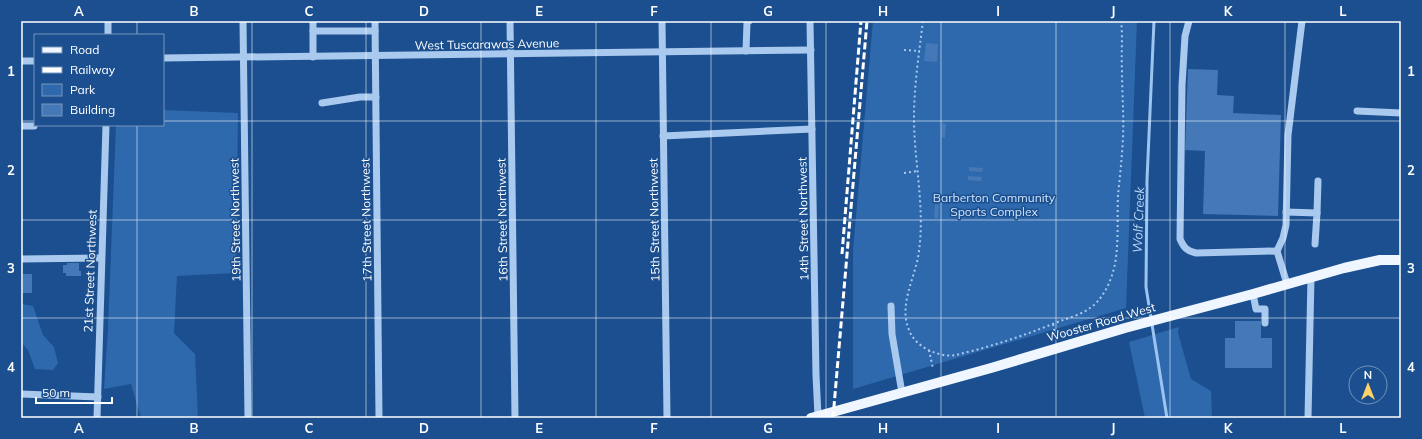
<svg xmlns="http://www.w3.org/2000/svg" width="1422" height="439" font-family="Mulish,sans-serif">
  <style>
    .green { fill: #2e69ad }
    .lines { fill: none; stroke-linecap: round; stroke-linejoin: round }
    .stream { stroke: #9cc4f0; stroke-width: 3 }
    .building { fill: #4478b7 }
    .path { stroke: #a9c9ee; stroke-width: 2; stroke-dasharray: 2 3; stroke-linecap: butt }
    .minor { stroke: #a9c9ee; stroke-width: 7 }
    .major { stroke: #f0f6ff; stroke-width: 10 }
    .rail { stroke: #fff; stroke-width: 3; stroke-dasharray: 7 3; stroke-linecap: butt }
    .grid { fill: none; stroke: #fff; stroke-width: 1; stroke-opacity: 0.55 }
    .labels { text-anchor: middle; dominant-baseline: central; stroke-width: 3; stroke-linejoin: round; paint-order: stroke }
    .street-label { font-size: 12px; fill: #fff; stroke: #1b4f8f }
    .park-label { font-size: 12px; fill: #cfe3fa; stroke: #1b4f8f }
    .water-label { font-size: 13px; font-style: italic; fill: #b5d3f5; stroke: #1b4f8f }
    .neatline { fill: none; stroke: #fff; stroke-width: 1.5 }
    .grid-label { font-size: 13px; text-anchor: middle; font-weight: bold; fill: #fff }
  </style>
  <rect width="100%" height="100%" fill="#1b4f8f"/>
  <g class="green">
    <polygon points="873,21 1137,21 1126,308 853,389 853,251"/>
    <polygon points="163,110 238,113 236,273 177,276 174,333 195,354 198,418 141,418 131,384 104,389 108,329 116,125 163,125"/>
    <polygon points="21,304 33,306 43,335 54,347 58,363 53,370 35,369 28,350 21,342"/>
    <polygon points="1179,327 1178,333 1191,379 1211,391 1212,418 1145,418 1129,342"/>
  </g>
  <g class="lines">
    <polyline class="stream" points="1154,21 1147,180 1146,287 1167,418"/>
  </g>
  <g class="building">
    <polygon points="926,43 938,44 937,62 924,61"/>
    <polygon points="1188,69 1218,70 1217,95 1234,96 1233,113 1281,115 1278,216 1203,214 1205,151 1185,150"/>
    <polygon points="942,123 946,124 945,138 941,137"/>
    <polygon points="969,167 983,168 982,172 969,171"/>
    <polygon points="968,176 982,177 981,181 968,180"/>
    <polygon points="935,204 939,205 938,219 934,218"/>
    <polygon points="67,263 79,263 79,271 81,271 81,276 66,276 66,273 63,273 63,265 67,265"/>
    <rect x="23" y="274" width="9" height="19"/>
    <polygon points="1235,321 1261,321 1261,338 1272,338 1272,368 1225,368 1225,338 1235,338"/>
  </g>
  <g class="lines">
    <g class="path">
      <path d="M923,21C919,53 914,86 914,118C914,162 925,206 919,251C916,277 898,304 909,330C915,347 939,358 956,355C961,354 966,352 972,351C1002,343 1031,333 1060,321C1072,317 1086,313 1096,303C1106,293 1112,278 1115,264C1119,241 1117,218 1118,195C1120,176 1122,157 1123,138C1124,116 1122,93 1122,70C1121,53 1123,37 1121,21"/>
      <polyline points="904,50 920,51"/>
      <polyline points="904,173 918,171"/>
      <polyline points="1053,324 1055,334"/>
      <polyline points="929,350 933,369"/>
    </g>
    <g class="minor">
      <polyline points="108,21 108,35"/>
      <polyline points="243,21 248,418"/>
      <polyline points="313,21 313,57"/>
      <polyline points="375,21 379,418"/>
      <polyline points="510,21 515,418"/>
      <polyline points="662,21 667,418"/>
      <polyline points="810,21 816,375 818,416"/>
      <path d="M1189,21L1185,36L1182,85L1180,239C1184,248 1187,251 1196,253L1277,251"/>
      <polyline points="313,31 375,31"/>
      <polyline points="746,51 747,22 749,21"/>
      <polyline points="163,58 811,50"/>
      <polyline points="21,61 35,61"/>
      <polyline points="322,103 360,97 376,97"/>
      <polyline points="1357,111 1401,113"/>
      <polyline points="21,126 34,126"/>
      <polyline points="663,136 812,129"/>
      <polyline points="1286,212 1317,213 1315,244"/>
      <polyline points="1317,213 1318,181"/>
      <polyline points="21,259 101,258"/>
      <polyline points="1287,284 1277,251 1283,238 1286,225 1288,135 1302,21"/>
      <polyline points="1253,294 1256,309 1265,309 1265,323"/>
      <polyline points="891,306 892,334 902,393"/>
      <polyline points="21,394 98,397"/>
      <polyline points="97,418 106,125"/>
      <polyline points="1308,418 1311,277"/>
    </g>
    <polyline class="major" points="811,418 991,368 1125,328 1253,294 1344,268 1380,260 1401,260"/>
    <g class="rail">
      <polyline points="842,254 861,21"/>
      <polyline points="833,418 867,21"/>
    </g>
  </g>
  <path class="grid" d="M137,21V35M252,21V418M366,21V418M481,21V418M596,21V418M711,21V418M826,21V418M941,21V418M1056,21V418M1170,21V418M1285,21V418M21,121H35M163,121H1401M137,125V418M21,220H1401M21,318H1401"/>
  <g class="labels">
    <g class="street-label">
      <text transform="translate(487 44) rotate(-1)">West Tuscarawas Avenue</text>
      <text transform="translate(803 219) rotate(-91)">14th Street Northwest</text>
      <text transform="translate(235 220) rotate(-91)">19th Street Northwest</text>
      <text transform="translate(366 220) rotate(-91)">17th Street Northwest</text>
      <text transform="translate(502 220) rotate(-91)">16th Street Northwest</text>
      <text transform="translate(654 220) rotate(-91)">15th Street Northwest</text>
      <text transform="translate(90 271) rotate(-88)">21st Street Northwest</text>
      <text transform="translate(1101 322) rotate(-16)">Wooster Road West</text>
    </g>
    <g class="park-label">
      <text x="994" y="197">Barberton Community<tspan x="994" dy="14">Sports Complex</tspan></text>
    </g>
    <g class="water-label">
      <text transform="translate(1138 220) rotate(-88)">Wolf Creek</text>
    </g>
  </g>
  <rect width="1422" height="439" fill="none" stroke="#1b4f8f" stroke-width="44"/>
  <rect x="34" y="34" width="130" height="92" fill="#1b4f8f" stroke="#7695bc"/>
  <rect x="42" y="47" width="20" height="6" fill="#f0f6ff" stroke="#7695bc"/>
  <text x="70" y="54" font-size="12" fill="#ffffff">Road</text>
  <rect x="42" y="67" width="20" height="6" fill="#ffffff" stroke="#7695bc"/>
  <text x="70" y="74" font-size="12" fill="#ffffff">Railway</text>
  <rect x="42" y="84" width="20" height="12" fill="#2e69ad" stroke="#7695bc"/>
  <text x="70" y="94" font-size="12" fill="#ffffff">Park</text>
  <rect x="42" y="104" width="20" height="12" fill="#4478b7" stroke="#7695bc"/>
  <text x="70" y="114" font-size="12" fill="#ffffff">Building</text>
  <g transform="translate(1368 385)"><circle r="19" fill="#1b4f8f" stroke="#7695bc"/>
  <path d="M0-3L7 15L0 10L-7 15Z" fill="#ffd166"/>
  <text y="-6" font-size="11" font-weight="bold" text-anchor="middle" fill="#ffffff">N</text>
  </g>
  <path d="M36 397v6h76v-6" fill="none" stroke="#ffffff" stroke-width="2"/>
  <text x="42" y="397" font-size="12" fill="#ffffff" stroke="#1b4f8f" stroke-width="3" paint-order="stroke">50 m</text>
  <rect x="22" y="22" width="1378" height="395" class="neatline"/>
  <g class="grid-label">
    <text x="79" y="16">A</text>
    <text x="194" y="16">B</text>
    <text x="309" y="16">C</text>
    <text x="424" y="16">D</text>
    <text x="539" y="16">E</text>
    <text x="654" y="16">F</text>
    <text x="768" y="16">G</text>
    <text x="883" y="16">H</text>
    <text x="998" y="16">I</text>
    <text x="1113" y="16">J</text>
    <text x="1228" y="16">K</text>
    <text x="1343" y="16">L</text>
    <text x="11" y="76">1</text>
    <text x="1411" y="76">1</text>
    <text x="11" y="175">2</text>
    <text x="1411" y="175">2</text>
    <text x="11" y="273">3</text>
    <text x="1411" y="273">3</text>
    <text x="11" y="372">4</text>
    <text x="1411" y="372">4</text>
    <text x="79" y="433">A</text>
    <text x="194" y="433">B</text>
    <text x="309" y="433">C</text>
    <text x="424" y="433">D</text>
    <text x="539" y="433">E</text>
    <text x="654" y="433">F</text>
    <text x="768" y="433">G</text>
    <text x="883" y="433">H</text>
    <text x="998" y="433">I</text>
    <text x="1113" y="433">J</text>
    <text x="1228" y="433">K</text>
    <text x="1343" y="433">L</text>
  </g>
</svg>
